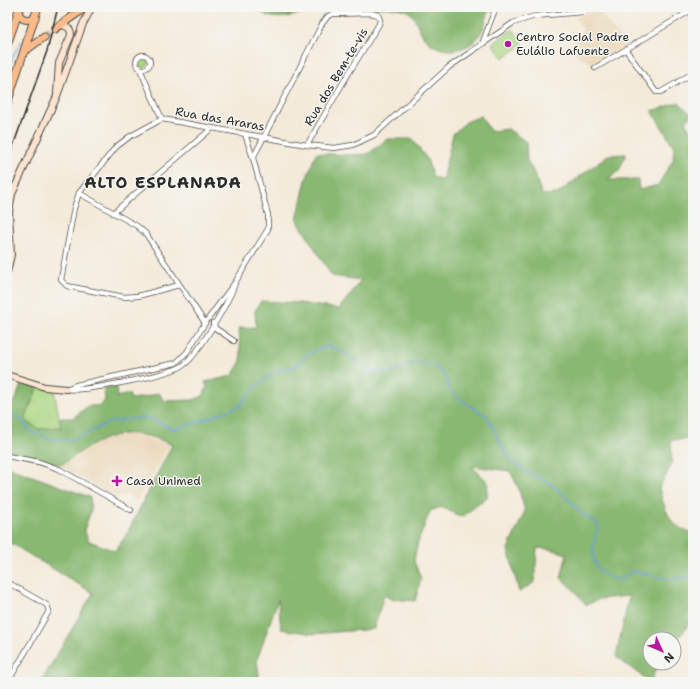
<svg xmlns="http://www.w3.org/2000/svg" width="700" height="689" font-family="'Shantell Sans',sans-serif">
  <style>
    .built { fill: #ebd8ba }
    .green { fill: #abd783; stroke: #6b8157 }
    .forest { fill: #88b871; stroke: #5a724e }
    .lines { fill: none; stroke-linecap: round; stroke-linejoin: round }
    .stream { stroke: #709fd9; stroke-width: 1.5 }
    .primary-tunnel { stroke: #ccc4b6; stroke-width: 7; stroke-dasharray: 7 3.5; stroke-linecap: butt }
    .street-casing { stroke: #494845; stroke-width: 6 }
    .secondary-casing { stroke: #494845; stroke-width: 8 }
    .primary-casing { stroke: #494845; stroke-width: 9 }
    .street { stroke: #fff; stroke-width: 4.5 }
    .secondary { stroke: #fde4d1; stroke-width: 6 }
    .primary { stroke: #fabb8b; stroke-width: 7 }
    .rail { stroke: #2b2b2b; stroke-width: 1.5 }
    .poi-dot { fill: #b5179e; stroke: #f6f6f2; stroke-width: 1.5 }
    .labels { text-anchor: middle; dominant-baseline: central; stroke-width: 3; stroke-linejoin: round; paint-order: stroke }
    .poi-label { font-size: 12px; fill: #2b2b2b; stroke: #f6f6f2; text-anchor: start }
    .street-label { font-size: 12px; fill: #2b2b2b; stroke: #f6f6f2 }
    .district-label { font-size: 16px; font-weight: bold; letter-spacing: 1px; fill: #2b2b2b; stroke: #f6f6f2 }
  </style>
  <rect width="100%" height="100%" fill="#f6f6f2"/>
  <filter id="ink" filterUnits="userSpaceOnUse"><feTurbulence type="fractalNoise" baseFrequency=".025" numOctaves="2"/><feDisplacementMap in="SourceGraphic" scale="8" xChannelSelector="R" yChannelSelector="G"/><feConvolveMatrix kernelMatrix="1 2 1 2 8 2 1 2 1" color-interpolation-filters="sRGB"/></filter>
  <filter id="wash" filterUnits="userSpaceOnUse"><feTurbulence type="fractalNoise" baseFrequency=".012" numOctaves="4" result="noise"/><feDisplacementMap in="SourceGraphic" scale="16" xChannelSelector="R" yChannelSelector="G"/><feGaussianBlur stdDeviation="0.9" result="paint"/><feColorMatrix in="noise" values="0 0 0 0 0 0 0 0 0 0 0 0 0 0 0 0 0 1.4 0 .05"/><feComposite in="paint" operator="in"/></filter>
  <g filter="url(#wash)">
    <rect width="100%" height="100%" fill="#f4ead9"/>
    <g class="built">
      <polygon points="598,9 626,46 594,66 570,50 570,47 584,29 575,18"/>
      <polygon points="130,435 142,436 169,446 137,501 127,495 117,498 61,466 97,444 113,436"/>
    </g>
    <g class="green">
      <polygon points="513,29 523,44 503,58 493,44"/>
      <circle cx="143" cy="62" r="6"/>
      <polygon points="38,386 54,390 61,427 38,429 25,420"/>
    </g>
    <g class="forest">
      <path d="M256,7H317C298,14 272,27 256,7Z"/>
      <path d="M353,7H490C487,16 485,27 479,36C466,55 434,55 422,34C416,25 416,14 405,10C393,5 368,10 353,7Z"/>
      <path d="M679,102L691,114L686,123L693,135V439L671,440L672,464L659,488C665,509 669,528 693,533V617L685,630L674,643V639H650V663H659L650,682L616,657L629,596L600,599L586,605L575,591L561,578L567,554L550,549L537,548L535,582L519,592L508,549L525,511L518,487L510,471L472,466L488,482L487,497L462,517L441,507L430,511L418,542L414,561L421,579L415,601L391,599L384,595L374,629L313,634L281,629L278,599L257,660L260,682H41L93,593L7,541V467L90,497L91,511L84,530L89,541L115,551L125,537L172,445C123,422 103,437 61,465L7,452V402H15L21,384L37,387L25,420L38,429L61,427L59,418H73L88,406H99L105,401L104,388L116,385L117,397L129,394L131,399L145,397L159,393L164,401L193,400L203,396L207,387L205,382L232,376L241,361L239,328L256,327L255,311L261,301L299,303L339,309L361,280L332,276L297,220L306,180L316,153L350,155L368,154L387,139H412L427,159L433,177L442,181L453,134L466,122L481,116L490,131L508,129L526,142L527,160L535,175L542,195L557,194L608,155L626,154L619,171L607,180H638L639,190L658,185L673,160L674,147L652,111Z"/>
    </g>
    <g class="lines">
      <g class="stream">
        <polyline points="7,74 13,56 21,42"/>
        <path d="M7,415L19,417L31,432L50,439L72,440L111,422L147,417L173,429L190,425L240,406L254,388L277,370L295,367L309,353L329,346L343,352L371,372H393L414,362L435,366L445,375L449,389L462,401L487,416L508,457L526,472L548,482L566,497L583,515L594,520L598,525C597,534 592,544 593,553C594,570 606,579 621,580L630,572L633,571C655,576 672,583 693,576"/>
      </g>
    </g>
  </g>
  <g filter="url(#ink)">
    <g class="lines">
      <polyline class="primary-tunnel" points="44,37 55,29"/>
      <defs>
        <g id="street">
          <polyline points="482,44 496,7"/>
          <polyline points="626,50 656,92 661,92 693,73"/>
          <circle cx="143" cy="62" r="7"/>
          <polyline points="595,68 693,9"/>
          <polyline points="140,69 162,119"/>
          <polyline points="245,134 253,158"/>
          <polyline points="79,193 137,226 146,234 205,323"/>
          <polyline points="113,213 211,129"/>
          <polyline points="179,285 138,296 124,297 67,286 61,280 74,208 79,193 116,147 129,137 162,119 307,145 334,148 353,145 374,135 449,67 513,23 535,16 583,12 595,7"/>
          <polyline points="213,323 215,328 234,341"/>
          <polyline points="66,389 76,385 176,363 187,352 205,323 236,281 268,229 268,215 253,158 322,24 328,16 333,14 371,13 378,15 380,20 379,24 344,81 307,145"/>
          <path d="M66,389C83,392 172,375 185,364C199,353 230,300 235,283"/>
          <polyline points="7,456 39,462 59,469 131,510"/>
          <polyline points="7,582 47,605 49,611 8,682"/>
        </g>
        <g id="secondary">
          <path d="M57,93L59,63L71,35C71,28 68,27 62,25"/>
          <polyline points="7,272 11,255 9,212 12,194 57,96 83,24 92,7"/>
          <polyline points="7,375 45,387 66,389"/>
        </g>
        <g id="primary">
          <path d="M18,13C22,21 28,20 35,18"/>
          <polyline points="55,29 86,7"/>
          <polyline points="7,45 20,7"/>
          <polyline points="25,51 44,37"/>
          <polyline points="7,104 38,7"/>
        </g>
      </defs>
      <use href="#street" class="street-casing"/>
      <use href="#secondary" class="secondary-casing"/>
      <use href="#primary" class="primary-casing"/>
      <use href="#street" class="street"/>
      <use href="#secondary" class="secondary"/>
      <use href="#primary" class="primary"/>
      <polyline class="rail" points="7,163 47,51 58,7"/>
    </g>
  </g>
  <g class="poi-dot">
    <circle cx="508" cy="44" r="4"/>
    <path d="M115 475h4v4h4v4h-4v4h-4v-4h-4v-4h4z"/>
  </g>
  <g class="labels">
    <g class="poi-label">
      <text x="516" y="37">Centro Social Padre<tspan x="516" dy="14">Eulálio Lafuente</tspan></text>
      <text x="126" y="481">Casa Unimed</text>
    </g>
    <g class="street-label">
      <text transform="translate(336 77) rotate(-59)">Rua dos Bem-te-vis</text>
      <text transform="translate(220 119) rotate(10)">Rua das Araras</text>
    </g>
    <g class="district-label">
      <text x="163" y="182">ALTO ESPLANADA</text>
    </g>
  </g>
  <rect width="700" height="689" fill="none" stroke="#f6f6f2" stroke-width="24"/>
  <g transform="translate(662 651) rotate(134)"><circle r="19" fill="#f6f6f2" stroke="#a5a5a2"/>
  <path d="M0-3L7 15L0 10L-7 15Z" fill="#b5179e"/>
  <text y="-6" font-size="11" font-weight="bold" text-anchor="middle" fill="#2b2b2b">N</text>
  </g>
</svg>
